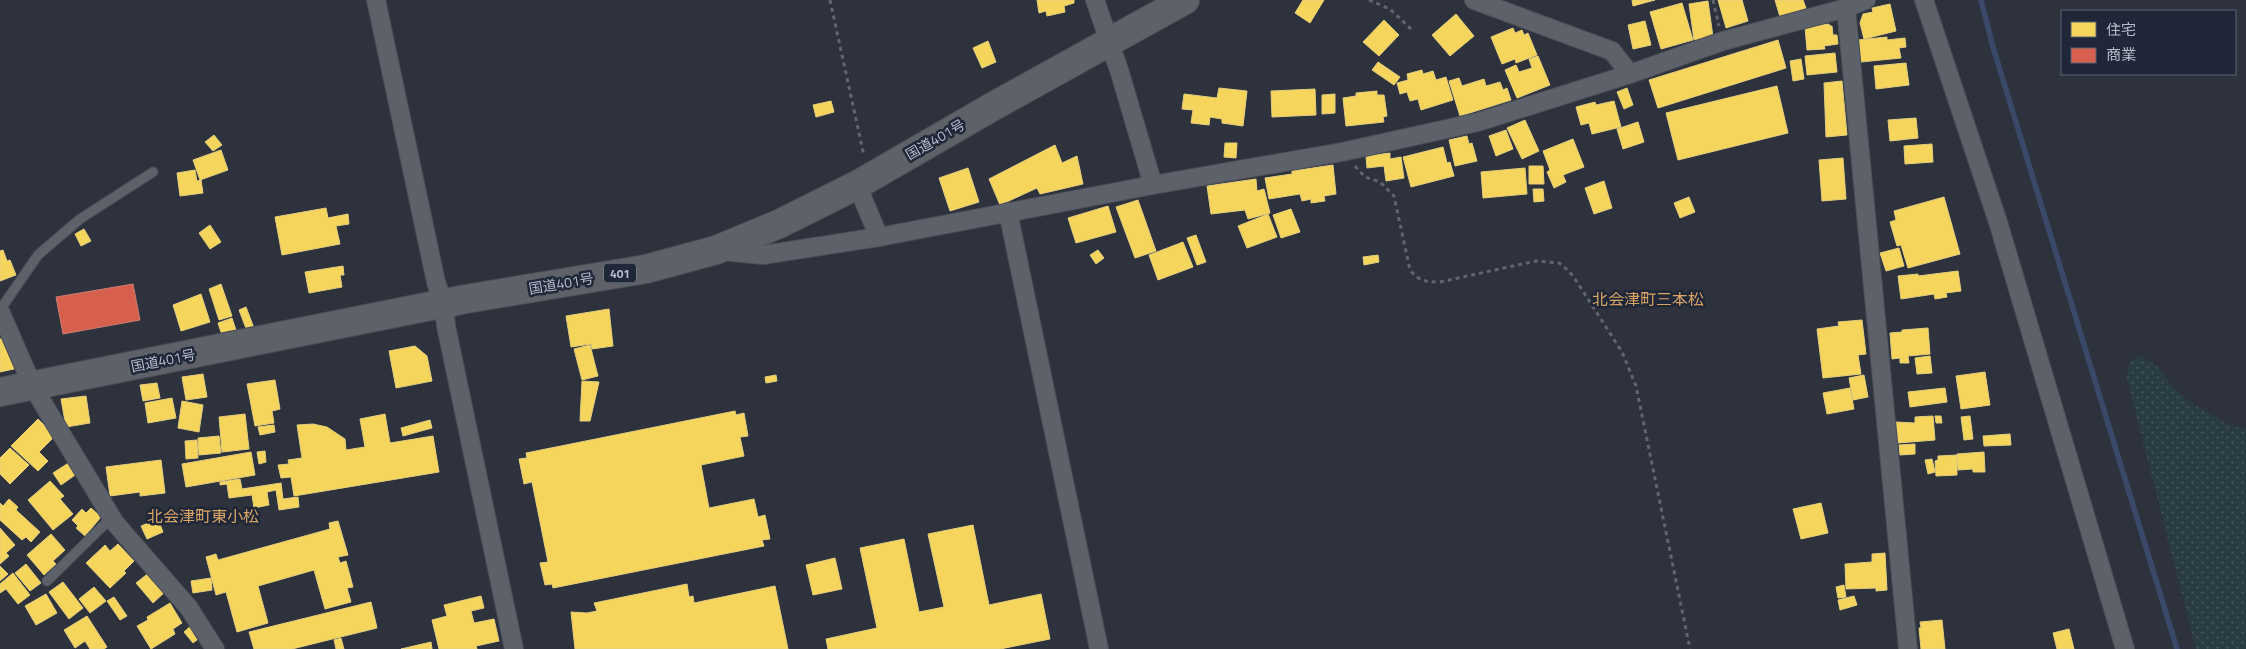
<svg xmlns="http://www.w3.org/2000/svg" width="2246" height="649" font-family="'Titillium Web','Noto Sans JP',sans-serif">
  <style>
    .grass { fill: url(#grass-dots) }
    .homes { fill: #f6d55c; stroke: #e3ce7e }
    .shops { fill: #d6604d; stroke: #cd7c73 }
    .lines { fill: none; stroke-linecap: round; stroke-linejoin: round }
    .stream { stroke: #3a4969; stroke-width: 5.5 }
    .service-casing { stroke: #494d56; stroke-width: 11 }
    .minor-casing { stroke: #494d56; stroke-width: 20 }
    .trunk-casing { stroke: #4a4e58; stroke-width: 30 }
    .path { stroke: #60656e; stroke-width: 3; stroke-dasharray: 4 4; stroke-linecap: butt }
    .service { stroke: #5d616a; stroke-width: 9 }
    .minor { stroke: #5d616a; stroke-width: 18 }
    .trunk { stroke: #5e6268; stroke-width: 28 }
    .labels { text-anchor: middle; dominant-baseline: central; stroke-width: 5; stroke-linejoin: round; paint-order: stroke }
    .shield { fill: #1f2738; stroke: #8a90a0; stroke-width: 1 }
    .shield-label { font-size: 12px; font-weight: bold; fill: #b8bdcd }
    .street-label { font-size: 14px; fill: #b8bdcd; stroke: #1f2738 }
    .quarter-label { font-size: 16px; fill: #daa465; stroke: #1f2738 }
  </style>
  <defs>
    <pattern id="grass-dots" width="8" height="8" patternUnits="userSpaceOnUse" patternTransform="scale(1.25)"><rect width="8" height="8" fill="#293c43"/><path d="M2 2h.1M6 6h.1" fill="none" stroke="#46565d" stroke-width="1.8" stroke-linecap="round"/></pattern>
  </defs>
  <rect width="100%" height="100%" fill="#2d323d"/>
  <polygon class="grass" points="2141,356 2157,366 2172,386 2191,403 2229,425 2246,429 2246,649 2196,649 2127,379 2129,362"/>
  <g class="homes">
    <polygon points="1037,0 1074,0 1074,3 1064,6 1065,12 1047,16 1046,11 1039,13"/>
    <polygon points="1303,0 1324,0 1310,23 1295,13"/>
    <polygon points="1632,0 1655,0 1633,6"/>
    <polygon points="1718,0 1742,0 1748,21 1726,28"/>
    <polygon points="1775,0 1803,0 1806,8 1780,17"/>
    <polygon points="1708,1 1713,37 1694,40 1689,4"/>
    <polygon points="1682,3 1693,40 1661,49 1650,12"/>
    <polygon points="1890,4 1896,31 1864,39 1860,23 1863,14 1873,12 1872,8"/>
    <polygon points="1456,14 1474,36 1450,56 1432,35"/>
    <polygon points="1384,20 1399,35 1379,56 1363,42"/>
    <polygon points="1645,21 1651,45 1633,49 1628,25"/>
    <polygon points="1829,24 1830,26 1832,26 1833,35 1837,35 1838,44 1824,46 1825,49 1807,50 1805,27"/>
    <polygon points="1513,28 1515,33 1522,30 1524,35 1528,33 1537,55 1516,63 1515,59 1502,64 1491,37"/>
    <polygon points="1887,37 1887,40 1905,38 1906,47 1899,48 1901,58 1861,62 1858,40"/>
    <polygon points="1778,40 1786,68 1658,108 1649,80"/>
    <polygon points="988,41 996,62 982,68 973,48"/>
    <polygon points="1835,53 1837,72 1807,75 1805,56"/>
    <polygon points="1538,56 1550,85 1517,98 1505,70 1516,65 1519,72 1532,68 1529,59"/>
    <polygon points="1801,59 1804,79 1793,81 1790,61"/>
    <polygon points="1378,62 1400,77 1394,85 1372,70"/>
    <polygon points="1906,63 1909,85 1876,89 1874,66"/>
    <polygon points="1422,70 1423,74 1433,71 1436,80 1446,77 1453,100 1421,110 1418,99 1410,101 1407,92 1400,94 1397,83 1408,80 1407,74"/>
    <polygon points="1459,78 1462,86 1484,79 1486,86 1500,82 1503,90 1507,88 1511,100 1460,116 1449,81"/>
    <polygon points="1842,81 1847,135 1826,137 1824,83"/>
    <polygon points="1777,86 1788,133 1678,160 1666,113"/>
    <polygon points="1219,88 1247,91 1243,126 1222,123 1222,119 1210,117 1209,125 1191,123 1193,110 1182,109 1184,94 1217,98"/>
    <polygon points="1627,88 1633,105 1624,109 1617,92"/>
    <polygon points="1315,89 1316,115 1272,117 1271,91"/>
    <polygon points="1377,91 1377,95 1384,95 1387,116 1383,117 1384,122 1346,126 1343,98 1356,96 1356,93"/>
    <polygon points="1335,94 1335,113 1322,114 1322,95"/>
    <polygon points="831,101 834,112 816,117 813,105"/>
    <polygon points="1614,101 1621,127 1592,134 1589,123 1581,125 1576,107 1595,102 1596,105"/>
    <polygon points="1916,118 1918,138 1890,141 1888,120"/>
    <polygon points="1525,120 1539,151 1522,159 1507,128"/>
    <polygon points="1638,122 1644,142 1623,149 1617,129"/>
    <polygon points="1506,130 1513,149 1496,156 1489,136"/>
    <polygon points="214,135 222,145 213,151 205,142"/>
    <polygon points="1467,136 1469,144 1472,143 1477,161 1455,166 1449,140"/>
    <polygon points="1573,139 1584,167 1563,175 1566,182 1554,188 1547,172 1550,170 1543,151"/>
    <polygon points="1225,143 1237,143 1236,158 1224,157"/>
    <polygon points="1932,144 1933,162 1905,164 1904,146"/>
    <polygon points="1055,145 1062,163 1077,156 1083,184 1040,194 1037,188 1000,205 989,179"/>
    <polygon points="1443,147 1447,163 1450,162 1454,176 1411,187 1403,157"/>
    <polygon points="221,150 228,170 200,180 193,160"/>
    <polygon points="1390,153 1390,159 1401,157 1404,178 1386,181 1384,166 1367,168 1366,156"/>
    <polygon points="1843,158 1846,199 1822,201 1819,160"/>
    <polygon points="1333,165 1336,194 1324,196 1325,201 1311,203 1311,199 1302,201 1300,194 1269,199 1265,178 1292,174 1292,171"/>
    <polygon points="1529,166 1543,166 1544,184 1529,184"/>
    <polygon points="968,168 979,202 950,211 939,178"/>
    <polygon points="1525,168 1527,194 1483,198 1481,172"/>
    <polygon points="195,170 197,181 201,180 203,193 180,196 177,173"/>
    <polygon points="1256,179 1257,191 1264,189 1270,213 1248,219 1245,210 1211,214 1207,186"/>
    <polygon points="1604,181 1612,208 1594,214 1585,188"/>
    <polygon points="1533,189 1543,189 1544,201 1534,202"/>
    <polygon points="1689,197 1695,212 1680,218 1674,203"/>
    <polygon points="1944,197 1960,254 1908,268 1901,245 1897,246 1890,222 1896,220 1894,211"/>
    <polygon points="1138,200 1156,251 1135,258 1116,207"/>
    <polygon points="1108,206 1116,232 1076,243 1068,218"/>
    <polygon points="326,208 328,218 348,214 349,224 336,226 340,244 282,255 275,217"/>
    <polygon points="1291,209 1300,232 1281,238 1273,215"/>
    <polygon points="1268,214 1277,237 1247,248 1238,226"/>
    <polygon points="210,225 221,242 210,249 199,233"/>
    <polygon points="84,229 91,241 81,246 75,234"/>
    <polygon points="1196,235 1206,262 1197,265 1187,238"/>
    <polygon points="1183,242 1193,267 1158,280 1149,255"/>
    <polygon points="1899,248 1904,266 1886,271 1880,253"/>
    <polygon points="3,250 7,261 10,260 16,275 0,281 0,251"/>
    <polygon points="1098,250 1104,258 1096,264 1090,255"/>
    <polygon points="1378,255 1379,262 1364,265 1363,257"/>
    <polygon points="343,266 344,275 340,275 342,287 309,293 305,272"/>
    <polygon points="1958,271 1961,291 1946,293 1947,297 1935,299 1934,294 1901,299 1898,276 1918,274 1918,276"/>
    <polygon points="221,284 232,316 219,320 209,289"/>
    <polygon points="201,294 210,322 181,331 173,305"/>
    <polygon points="246,307 254,328 247,331 239,310"/>
    <polygon points="609,309 613,346 592,349 591,344 571,347 566,316"/>
    <polygon points="232,318 238,336 224,341 218,323"/>
    <polygon points="1862,320 1866,354 1858,355 1861,374 1823,378 1817,329 1839,326 1838,322"/>
    <polygon points="1928,328 1930,354 1908,356 1909,363 1900,363 1900,358 1892,359 1890,333 1902,332 1902,330"/>
    <polygon points="7,337 14,369 0,372 0,339"/>
    <polygon points="590,345 598,376 582,380 574,349"/>
    <polygon points="415,346 427,356 432,381 396,388 389,351"/>
    <polygon points="1930,356 1932,373 1917,374 1915,358"/>
    <polygon points="1985,372 1990,405 1961,409 1956,376"/>
    <polygon points="203,374 207,397 186,400 182,377"/>
    <polygon points="776,375 777,381 766,383 765,377"/>
    <polygon points="1864,375 1868,397 1853,400 1849,378"/>
    <polygon points="275,380 280,409 272,411 274,423 255,426 247,384"/>
    <polygon points="582,381 599,382 590,421 580,421"/>
    <polygon points="157,383 160,398 143,401 140,385"/>
    <polygon points="1850,388 1854,409 1827,414 1823,393"/>
    <polygon points="1945,388 1947,402 1910,407 1908,392"/>
    <polygon points="86,396 90,423 66,427 61,399"/>
    <polygon points="172,398 176,418 148,423 145,403"/>
    <polygon points="182,401 203,405 199,432 178,428"/>
    <polygon points="735,411 736,415 744,413 748,436 740,437 744,456 701,465 709,508 754,499 758,517 765,515 770,539 762,540 764,546 553,588 552,584 545,585 540,563 548,562 532,482 524,484 519,459 527,458 526,453"/>
    <polygon points="245,414 249,449 222,452 219,417"/>
    <polygon points="385,414 390,443 433,436 439,472 294,496 291,477 281,478 278,465 289,464 288,460 302,458 297,425 313,424 327,427 345,439 346,450 365,447 360,419"/>
    <polygon points="1933,416 1935,440 1898,443 1896,422 1915,423 1915,417"/>
    <polygon points="1935,416 1941,416 1942,423 1936,423"/>
    <polygon points="1970,416 1973,439 1964,440 1961,417"/>
    <polygon points="38,419 55,436 39,452 48,461 38,471 11,446"/>
    <polygon points="430,420 432,428 403,436 401,428"/>
    <polygon points="274,425 275,432 260,435 258,427"/>
    <polygon points="2010,434 2011,445 1984,446 1983,436"/>
    <polygon points="219,436 221,453 199,455 198,438"/>
    <polygon points="197,440 198,458 186,459 185,441"/>
    <polygon points="1915,444 1915,454 1900,455 1899,445"/>
    <polygon points="10,448 29,465 10,484 0,474 0,458"/>
    <polygon points="265,451 266,462 259,464 257,452"/>
    <polygon points="251,452 255,475 186,487 182,464"/>
    <polygon points="1984,452 1985,472 1973,472 1973,469 1958,470 1957,454"/>
    <polygon points="1957,455 1957,475 1936,476 1935,461 1938,460 1938,456"/>
    <polygon points="1932,459 1935,472 1928,474 1925,460"/>
    <polygon points="161,460 165,493 140,496 140,492 110,496 106,467"/>
    <polygon points="70,462 78,473 61,485 53,473"/>
    <polygon points="240,479 242,489 281,483 283,499 298,497 299,507 279,510 276,490 267,492 269,505 254,508 252,495 229,498 227,484 220,485 220,482"/>
    <polygon points="50,481 64,496 60,499 73,514 53,530 28,500"/>
    <polygon points="9,499 18,507 16,510 40,532 31,542 26,537 22,540 0,520 0,503 3,506"/>
    <polygon points="1821,503 1828,533 1801,539 1793,509"/>
    <polygon points="91,508 101,517 85,536 76,528 78,526 72,520 82,509 86,513"/>
    <polygon points="158,519 163,532 147,539 141,526"/>
    <polygon points="338,521 348,555 338,557 340,563 346,561 353,587 347,588 351,602 325,609 314,570 258,586 268,623 237,632 226,592 216,595 206,557 216,554 218,560 330,529 329,523"/>
    <polygon points="973,525 989,605 1041,594 1050,639 1000,649 828,649 826,639 877,628 860,548 904,539 919,612 944,607 928,534"/>
    <polygon points="0,528 15,545 6,553 9,556 0,564"/>
    <polygon points="51,534 65,550 53,561 56,564 44,575 27,555"/>
    <polygon points="118,544 134,561 124,571 126,573 110,588 86,563 105,545 110,551"/>
    <polygon points="1885,553 1887,590 1876,591 1876,588 1846,589 1845,564 1872,562 1872,554"/>
    <polygon points="835,558 842,589 813,595 806,565"/>
    <polygon points="26,564 41,583 30,591 15,573"/>
    <polygon points="0,566 8,574 0,581"/>
    <polygon points="150,572 166,591 153,603 136,583"/>
    <polygon points="13,573 30,595 18,604 6,589 0,593 0,584"/>
    <polygon points="211,578 212,590 193,593 191,581"/>
    <polygon points="63,582 83,608 69,619 49,592"/>
    <polygon points="687,584 689,597 693,596 694,603 775,586 788,649 575,649 571,612 587,613 597,611 594,603"/>
    <polygon points="1844,585 1846,597 1838,598 1836,587"/>
    <polygon points="94,587 106,601 90,613 79,599"/>
    <polygon points="46,594 57,613 36,625 25,606"/>
    <polygon points="481,596 484,608 471,611 474,623 494,619 499,641 476,646 477,649 439,649 432,620 447,616 444,605"/>
    <polygon points="1854,596 1857,605 1840,610 1838,600"/>
    <polygon points="114,597 127,616 120,620 107,601"/>
    <polygon points="371,602 377,628 292,649 254,649 249,632"/>
    <polygon points="170,603 182,623 173,629 175,634 151,649 137,626 148,620 147,617"/>
    <polygon points="87,616 107,647 104,649 90,649 85,641 75,648 64,630"/>
    <polygon points="1942,620 1945,649 1921,649 1919,628 1921,628 1920,622"/>
    <polygon points="193,624 202,636 193,643 184,632"/>
    <polygon points="2069,629 2074,649 2057,649 2053,633"/>
    <polygon points="341,638 344,649 336,649 334,640"/>
    <polygon points="431,642 432,649 401,649"/>
  </g>
  <polygon class="shops" points="133,284 140,320 63,334 56,297"/>
  <g class="lines">
    <polyline class="stream" points="1981,0 1993,47 2177,649"/>
    <defs>
      <g id="service">
        <polyline points="0,310 38,255 80,219 153,172"/>
        <polyline points="47,581 112,517"/>
      </g>
      <g id="minor">
        <polyline points="376,0 436,282 444,305 446,326 514,649"/>
        <polyline points="1095,0 1120,73 1153,185"/>
        <polyline points="1474,0 1612,51 1630,74"/>
        <polyline points="1924,0 1998,222 2125,649"/>
        <polyline points="1846,8 1866,0"/>
        <polyline points="857,185 879,237"/>
        <polyline points="1008,212 1099,649"/>
        <polyline points="721,251 763,255 879,237 1153,185 1342,152 1478,122 1630,74 1723,41 1846,8 1908,649"/>
        <polyline points="0,311 33,387 115,523 189,608 215,649"/>
      </g>
      <polyline id="trunk" points="0,392 466,299 646,269 716,250 779,224 857,185 992,107 1185,0"/>
    </defs>
    <use href="#service" class="service-casing"/>
    <use href="#minor" class="minor-casing"/>
    <use href="#trunk" class="trunk-casing"/>
    <g class="path">
      <polyline points="830,0 864,156"/>
      <polyline points="1369,0 1390,9 1412,30"/>
      <polyline points="1713,0 1719,26"/>
      <path d="M1355,166L1365,177L1380,182L1394,196L1410,270C1419,281 1425,282 1440,282L1536,261L1559,263L1569,271L1577,282L1622,352L1636,386L1690,649"/>
    </g>
    <use href="#service" class="service"/>
    <use href="#minor" class="minor"/>
    <use href="#trunk" class="trunk"/>
  </g>
  <g class="labels">
    <rect class="shield" x="604" y="263.5" width="32" height="19" rx="4"/>
    <g class="shield-label">
      <text x="620" y="273">401</text>
    </g>
    <g class="street-label">
      <text transform="translate(935 139) rotate(-30)">国道401号</text>
      <text transform="translate(561 283) rotate(-10)">国道401号</text>
      <text transform="translate(163 360) rotate(-11)">国道401号</text>
    </g>
    <g class="quarter-label">
      <text x="1648" y="299">北会津町三本松</text>
      <text x="203" y="516">北会津町東小松</text>
    </g>
  </g>
  <rect x="2061" y="10" width="175" height="65" fill="#1f2738" stroke="#5c6374"/>
  <rect x="2071" y="22" width="25" height="15" fill="#f6d55c" stroke="#5c6374"/>
  <text x="2106" y="35" font-size="15" fill="#b8bdcd">住宅</text>
  <rect x="2071" y="48" width="25" height="15" fill="#d6604d" stroke="#5c6374"/>
  <text x="2106" y="60" font-size="15" fill="#b8bdcd">商業</text>
</svg>
